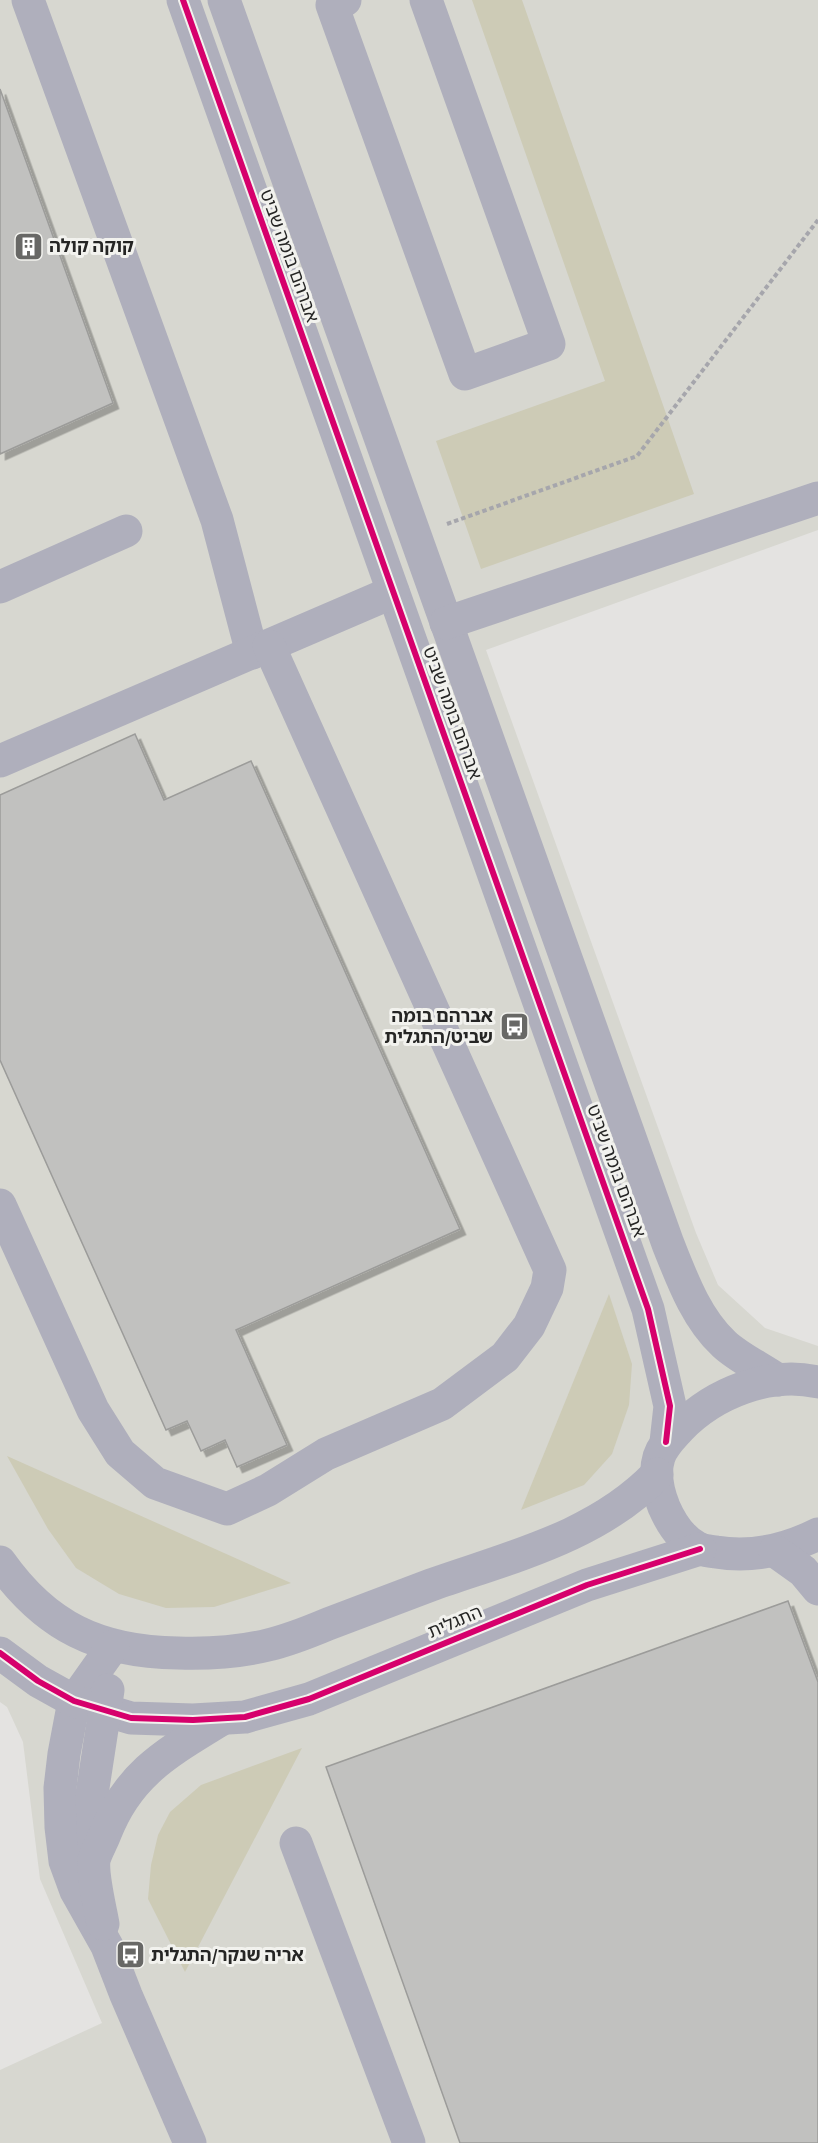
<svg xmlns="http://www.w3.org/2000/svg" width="818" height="2143" font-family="'Source Sans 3','Noto Sans Hebrew',sans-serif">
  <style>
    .built { fill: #d7d7d0 }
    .green { fill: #cdcbb6 }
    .building { fill: #c1c1bf; stroke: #9c9c9a; stroke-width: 1.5; filter: url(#shadow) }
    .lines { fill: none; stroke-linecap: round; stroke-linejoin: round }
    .path { stroke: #a6a6ac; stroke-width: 4; stroke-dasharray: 4.5 3; stroke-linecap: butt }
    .minor { stroke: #afafbc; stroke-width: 33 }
    .cycleway-casing { stroke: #f2f2ee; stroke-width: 10 }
    .cycleway { stroke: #d6006c; stroke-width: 6 }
    .labels { text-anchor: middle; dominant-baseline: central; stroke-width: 6; stroke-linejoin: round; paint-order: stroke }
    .poi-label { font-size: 18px; font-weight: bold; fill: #252524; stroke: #f2f2ee; text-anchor: start }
    .street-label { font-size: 18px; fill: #252524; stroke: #f2f2ee }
  </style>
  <defs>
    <filter id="shadow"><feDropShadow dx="5.5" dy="5.5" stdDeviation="0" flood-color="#0004"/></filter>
  </defs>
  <rect width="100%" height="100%" fill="#e4e3e1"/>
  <polygon class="built" points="0,0 818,0 818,530 486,650 696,1233 718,1285 765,1328 818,1346 818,2143 0,2143 0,2070 102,2023 40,1879 23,1742 7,1707 0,1702"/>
  <g class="green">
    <polygon points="472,0 522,0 694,494 481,569 436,441 605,381"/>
    <polygon points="609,1294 632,1364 629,1405 612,1454 584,1485 521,1510"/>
    <polygon points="7,1456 291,1583 214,1607 166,1608 119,1594 76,1568 48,1529"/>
    <polygon points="302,1748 185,1972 148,1899 151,1865 158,1835 170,1812 201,1785"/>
  </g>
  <g class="building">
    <polygon points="0,89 113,403 0,454"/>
    <polygon points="135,734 164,800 251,761 460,1229 236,1330 287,1445 237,1467 225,1440 201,1451 187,1421 166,1430 0,1060 0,795"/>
    <polygon points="788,1601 818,1682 818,2143 460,2143 326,1767"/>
  </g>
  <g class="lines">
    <polyline class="path" points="447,524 637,456 818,220"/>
    <g class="minor">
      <polyline points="28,0 217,520 252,653"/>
      <polyline points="183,0 648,1309 670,1406 666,1442"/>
      <path d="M224,0L668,1244C682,1279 696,1318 724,1344C739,1358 761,1368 778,1380"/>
      <polyline points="345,0 332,5 465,374 549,344 426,0"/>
      <polyline points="0,587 126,531"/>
      <polyline points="446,623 818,498"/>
      <polyline points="0,761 393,592"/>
      <polyline points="0,1205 93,1410 120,1453 155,1483 227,1509 268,1490 326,1454 442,1404 505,1357 529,1326 547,1288 550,1270 269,646"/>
      <path d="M818,1382C769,1371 714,1393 680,1428C672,1437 663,1445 659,1457C654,1473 658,1492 664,1507C671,1523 682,1540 698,1548C703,1551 711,1551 716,1552C752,1558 786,1550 818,1534"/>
      <polyline points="775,1551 803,1571 818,1589"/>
      <path d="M0,1562C46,1627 99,1652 178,1653C208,1654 239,1652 268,1645C289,1640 309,1632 328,1624C362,1611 396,1598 431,1585C510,1557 597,1537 657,1474"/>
      <polyline points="113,1646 74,1701 64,1754 60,1788 61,1827 65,1861 76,1891 107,1946 126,1995 190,2143"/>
      <polyline points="0,1653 38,1681 74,1701 131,1718 193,1720 245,1717 309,1699 587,1585 700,1549"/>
      <polyline points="296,1843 409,2143"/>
      <polyline points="94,1850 92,1794 108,1690"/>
      <path d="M103,1924C100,1907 92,1875 94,1860C96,1852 102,1842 105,1834C128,1774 167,1753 219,1721"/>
    </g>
    <defs>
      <g id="cycleway">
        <polyline points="183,0 648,1309 670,1406 666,1442"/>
        <polyline points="0,1653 38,1681 74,1701 131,1718 193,1720 245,1717 309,1699 587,1585 700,1549"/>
      </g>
    </defs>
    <use href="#cycleway" class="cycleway-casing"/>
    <use href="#cycleway" class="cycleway"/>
  </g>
  <defs>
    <symbol id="building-square" viewBox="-11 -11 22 22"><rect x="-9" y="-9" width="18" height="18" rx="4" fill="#686866" stroke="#f2f2ee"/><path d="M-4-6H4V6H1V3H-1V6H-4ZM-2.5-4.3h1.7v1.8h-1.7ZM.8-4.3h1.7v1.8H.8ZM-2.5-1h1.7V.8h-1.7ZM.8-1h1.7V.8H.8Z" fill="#fff"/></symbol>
    <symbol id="bus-square" viewBox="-11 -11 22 22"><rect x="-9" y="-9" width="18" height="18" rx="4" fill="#686866" stroke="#f2f2ee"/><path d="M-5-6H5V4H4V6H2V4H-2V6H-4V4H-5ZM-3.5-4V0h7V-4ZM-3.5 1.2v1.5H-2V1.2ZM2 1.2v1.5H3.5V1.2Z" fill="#fff"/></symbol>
  </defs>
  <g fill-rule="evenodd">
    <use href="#building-square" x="12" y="230" width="33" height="33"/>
    <use href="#bus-square" x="498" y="1010" width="33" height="33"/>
    <use href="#bus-square" x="114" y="1938" width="33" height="33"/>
  </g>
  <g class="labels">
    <g class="poi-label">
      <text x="49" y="246">קוקה קולה</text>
      <text x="493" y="1016" text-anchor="end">אברהם בומה<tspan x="493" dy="21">שביט/התגלית</tspan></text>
      <text x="151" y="1955">אריה שנקר/התגלית</text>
    </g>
    <g class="street-label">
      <text transform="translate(289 256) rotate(70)">אברהם בומה שביט</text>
      <text transform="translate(452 713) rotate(70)">אברהם בומה שביט</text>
      <text transform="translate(616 1171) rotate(70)">אברהם בומה שביט</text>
      <text transform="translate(455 1622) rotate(-23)">התגלית</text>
    </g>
  </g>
</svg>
